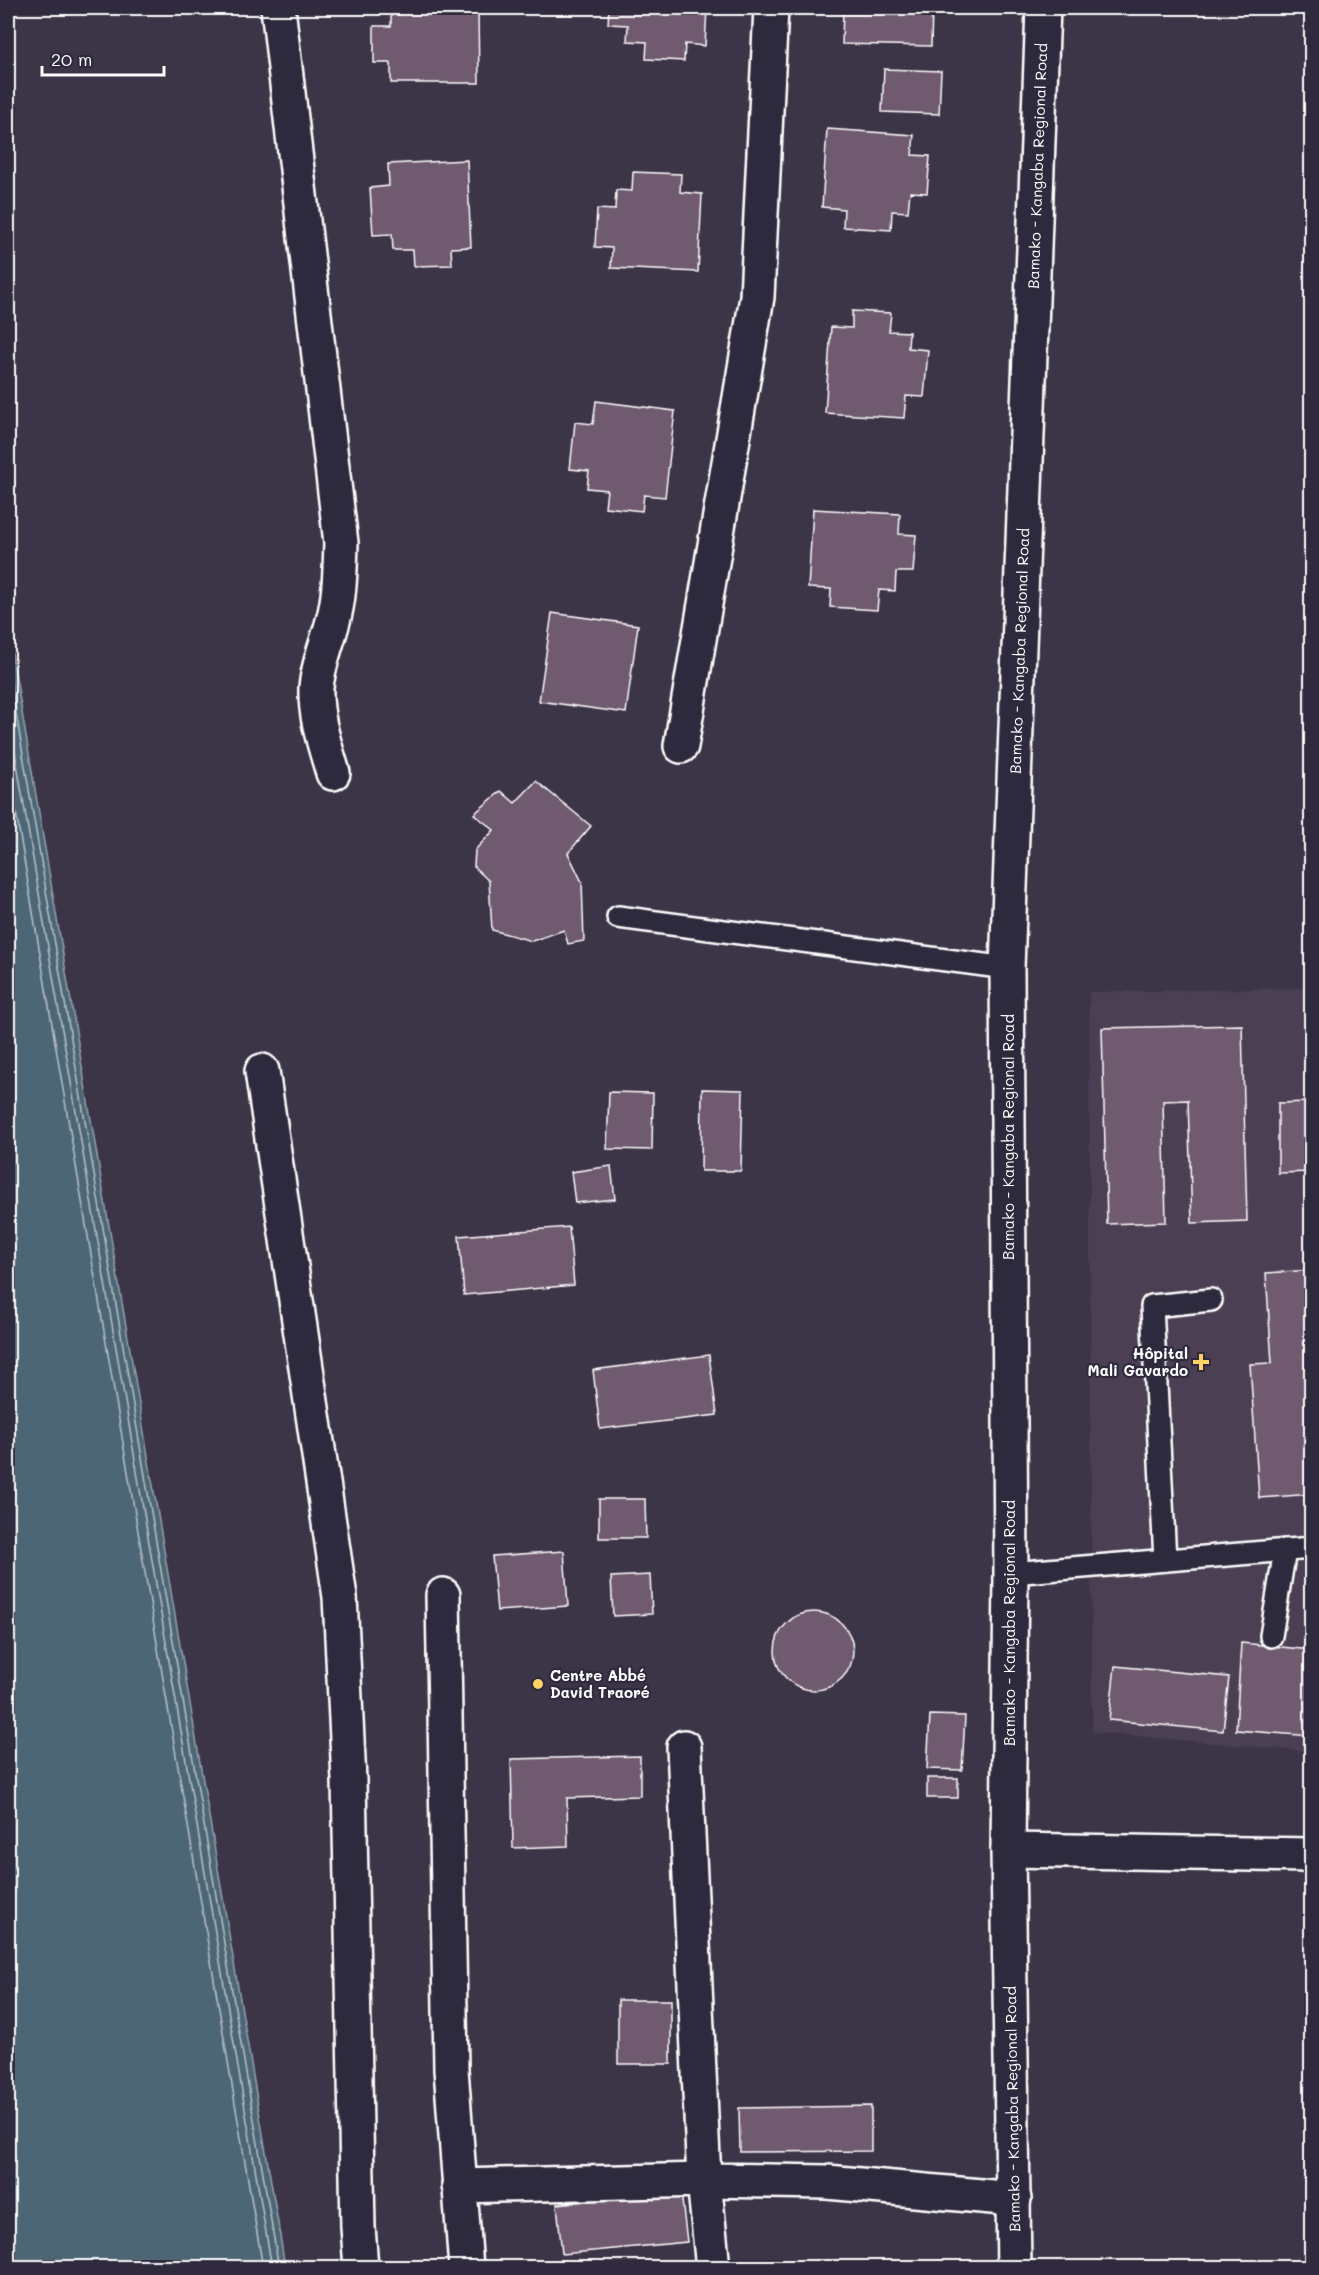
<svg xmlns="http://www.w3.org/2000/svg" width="1319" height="2275" font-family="Mali,sans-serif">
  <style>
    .built { fill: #4c3f53 }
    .water { fill: #4d6675; stroke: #94a3ac; stroke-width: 1.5 }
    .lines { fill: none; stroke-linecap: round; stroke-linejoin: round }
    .shore { stroke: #b8c2c8; stroke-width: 1.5 }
    .building { fill: #705a6f; stroke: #fff; stroke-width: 1.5 }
    .lane-casing { stroke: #fff; stroke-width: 26 }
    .street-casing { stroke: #fff; stroke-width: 38 }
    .secondary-casing { stroke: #fff; stroke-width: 38 }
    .lane { stroke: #2f2a3d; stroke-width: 21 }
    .street { stroke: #2f2a3d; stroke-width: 33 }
    .secondary { stroke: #2f2a3d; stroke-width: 33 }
    .poi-dot { fill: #ffd166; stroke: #2f2a3d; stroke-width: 2 }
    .labels { text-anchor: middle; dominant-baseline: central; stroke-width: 4.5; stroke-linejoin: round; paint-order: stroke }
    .street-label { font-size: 15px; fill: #fff; stroke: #2f2a3d }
    .poi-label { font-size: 15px; font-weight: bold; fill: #fff; stroke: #2f2a3d; text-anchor: end }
  </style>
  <rect width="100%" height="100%" fill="#3c3447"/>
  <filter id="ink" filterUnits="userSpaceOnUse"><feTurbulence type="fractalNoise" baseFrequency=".0167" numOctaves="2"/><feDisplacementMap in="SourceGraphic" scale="12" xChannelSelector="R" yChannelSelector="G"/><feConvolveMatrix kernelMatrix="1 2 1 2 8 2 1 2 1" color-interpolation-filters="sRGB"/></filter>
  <g filter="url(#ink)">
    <polygon class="built" points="1311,988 1311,1752 1092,1732 1089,992"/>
    <polygon class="water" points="8,630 278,2223 285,2267 8,2267"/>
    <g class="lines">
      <g class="shore">
        <polyline points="8,666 279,2268"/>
        <polyline points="8,711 272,2268"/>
        <polyline points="8,765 263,2268"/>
      </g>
    </g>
    <g class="building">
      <polygon points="391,8 478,8 479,83 391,83 391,63 374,63 374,26 391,26"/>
      <polygon points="609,8 707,8 705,46 685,44 684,61 646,59 647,42 627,41 628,25 608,24"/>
      <polygon points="843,8 932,8 931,46 842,44"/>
      <polygon points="884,69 941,71 939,114 882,112"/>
      <polygon points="827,129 914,135 912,155 930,156 927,193 910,192 908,212 892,211 891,230 843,227 844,209 822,207"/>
      <polygon points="467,160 471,247 451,248 452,265 414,266 413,250 393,250 392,234 373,235 370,188 389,186 388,164"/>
      <polygon points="633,172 681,174 680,192 702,194 698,272 611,268 612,248 595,247 597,209 615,210 616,190 632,191"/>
      <polygon points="852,311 891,313 889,331 909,332 908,348 928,350 924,397 906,396 904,418 825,413 831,327 852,328"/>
      <polygon points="596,401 675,411 665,497 644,495 642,511 605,507 607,490 587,488 589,471 570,469 575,422 593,424"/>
      <polygon points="813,509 900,514 899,534 916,535 913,572 896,572 895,591 879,590 877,610 830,607 831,589 808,588"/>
      <polygon points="552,613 638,625 626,713 539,701"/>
      <polygon points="536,781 591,826 568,853 582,882 584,941 568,944 564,930 532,941 492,930 489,881 474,867 475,850 494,830 474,814 501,791 515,803"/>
      <polygon points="1242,1025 1247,1221 1192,1223 1188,1100 1163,1101 1166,1222 1107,1224 1102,1028"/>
      <polygon points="702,1089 743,1090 741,1171 701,1171"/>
      <polygon points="609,1092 653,1093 652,1150 607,1149"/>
      <polygon points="1312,1102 1312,1172 1278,1173 1278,1103"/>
      <polygon points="611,1166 615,1199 575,1203 571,1172"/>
      <polygon points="569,1227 574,1285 464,1295 459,1236"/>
      <polygon points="1312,1270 1312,1494 1259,1498 1250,1364 1272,1363 1266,1273"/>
      <polygon points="709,1355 717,1415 600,1429 593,1370"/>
      <polygon points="599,1499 645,1499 646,1538 599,1538"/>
      <polygon points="564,1551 568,1606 497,1611 492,1556"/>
      <polygon points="650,1575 652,1614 613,1616 611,1577"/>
      <circle cx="814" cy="1651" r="39"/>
      <polygon points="1241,1643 1312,1650 1312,1736 1236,1730"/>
      <polygon points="1115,1666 1229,1677 1223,1731 1109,1720"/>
      <polygon points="930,1715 965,1716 962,1770 927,1769"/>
      <polygon points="640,1756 640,1796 567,1798 568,1846 513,1848 511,1759"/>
      <rect x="927" y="1778" width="31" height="20"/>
      <rect x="618" y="2000" width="53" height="64"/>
      <polygon points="871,2106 871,2151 740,2152 739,2108"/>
      <polygon points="681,2192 687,2242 562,2254 557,2204"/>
    </g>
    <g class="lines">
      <defs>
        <g id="lane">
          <polyline points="618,917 1007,968"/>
          <polyline points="1165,1560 1152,1306 1211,1300"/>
          <polyline points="1011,1573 1312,1548"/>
          <polyline points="1271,1636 1285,1550"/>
        </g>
        <g id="street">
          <path d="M278,8L341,543C340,569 340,596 333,621C327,644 318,664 316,688C315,717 325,746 333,773"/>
          <polyline points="681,746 757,297 771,8"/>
          <polyline points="262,1071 340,1597 349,1780 358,2227 361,2268"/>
          <polyline points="443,1595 451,2069 466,2268"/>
          <polyline points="684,1747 704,2180 827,2182 1014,2199"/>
          <polyline points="1008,1850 1312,1855"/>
          <polyline points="459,2186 704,2180 713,2268"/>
        </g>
        <polyline id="secondary" points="1014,2268 1008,1850 1011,1573 1007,968 1043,8"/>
      </defs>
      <use href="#lane" class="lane-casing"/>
      <use href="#street" class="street-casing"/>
      <use href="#secondary" class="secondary-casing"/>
      <use href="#lane" class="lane"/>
      <use href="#street" class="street"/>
      <use href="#secondary" class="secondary"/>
    </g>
  </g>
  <g class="poi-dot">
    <path d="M1198 1353h6v6h6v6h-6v6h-6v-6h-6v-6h6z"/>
    <circle cx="538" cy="1684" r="6"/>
  </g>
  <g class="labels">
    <g class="street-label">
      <text transform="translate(1037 166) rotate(-88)">Bamako - Kangaba Regional Road</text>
      <text transform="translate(1019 651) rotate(-88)">Bamako - Kangaba Regional Road</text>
      <text transform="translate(1008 1137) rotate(-90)">Bamako - Kangaba Regional Road</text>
      <text transform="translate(1009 1623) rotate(-90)">Bamako - Kangaba Regional Road</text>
      <text transform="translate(1012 2109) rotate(-91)">Bamako - Kangaba Regional Road</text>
    </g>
    <g class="poi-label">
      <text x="1188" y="1353">Hôpital<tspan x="1188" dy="17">Mali Gavardo</tspan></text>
      <text x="550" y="1675" text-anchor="start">Centre Abbé<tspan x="550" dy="17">David Traoré</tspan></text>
    </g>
  </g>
  <rect width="1319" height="2275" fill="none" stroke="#2f2a3d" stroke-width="30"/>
  <rect x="15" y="15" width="1289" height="2245" fill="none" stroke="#fff" stroke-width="2" filter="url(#ink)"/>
  <path d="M42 66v9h122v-9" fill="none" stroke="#ffffff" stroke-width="3"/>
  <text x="51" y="66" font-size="18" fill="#ffffff" stroke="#2f2a3d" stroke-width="4.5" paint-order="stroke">20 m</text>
</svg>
